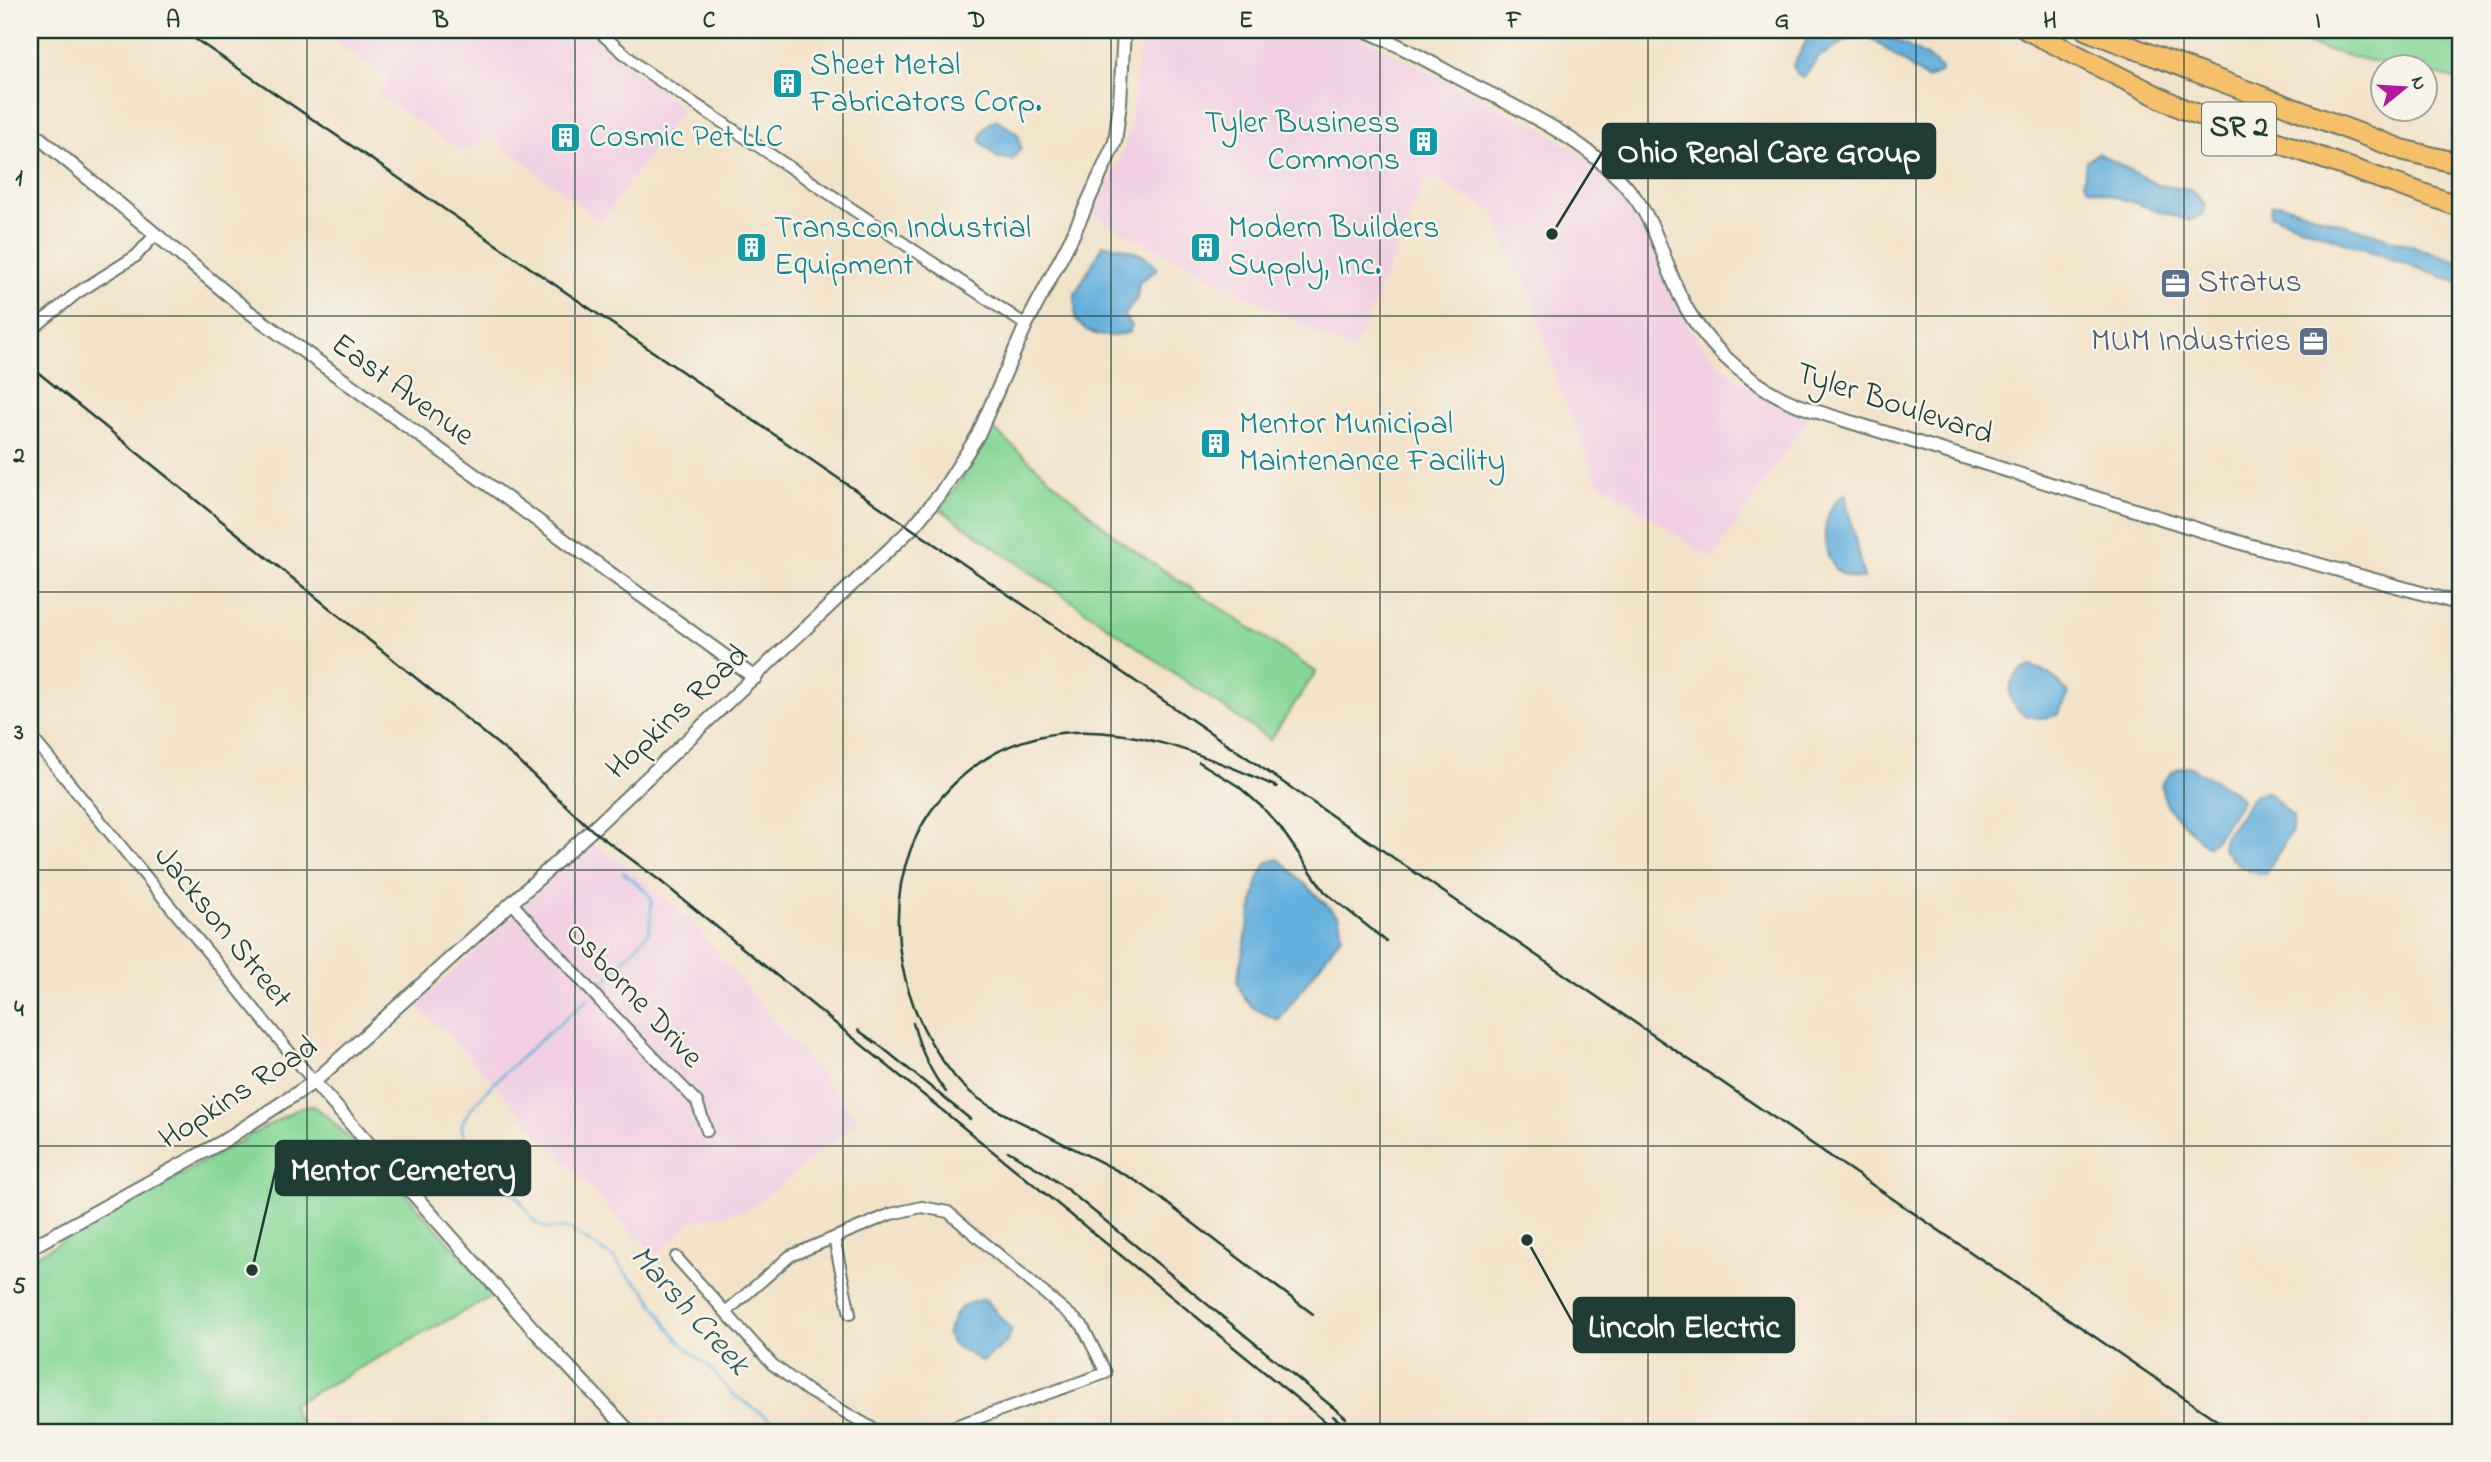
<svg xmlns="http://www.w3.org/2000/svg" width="2491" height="1462" font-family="'Indie Flower',sans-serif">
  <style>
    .built { fill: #f1d0e4 }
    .green { fill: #86d798; stroke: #528a66; stroke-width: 2 }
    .water { fill: #65b0de; stroke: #427689; stroke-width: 2 }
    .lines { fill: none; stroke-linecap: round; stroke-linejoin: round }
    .stream { stroke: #65b0de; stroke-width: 2.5 }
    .minor-casing { stroke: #697768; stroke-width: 14 }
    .tertiary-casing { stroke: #697768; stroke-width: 16 }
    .motorway-casing { stroke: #697768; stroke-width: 23 }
    .minor { stroke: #fff; stroke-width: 10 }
    .tertiary { stroke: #fff; stroke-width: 12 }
    .motorway { stroke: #f6c06b; stroke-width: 19 }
    .rail { stroke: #1f3d34; stroke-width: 2.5 }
    .grid { fill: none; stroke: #1f3d34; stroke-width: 2; stroke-opacity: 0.55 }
    .labels { text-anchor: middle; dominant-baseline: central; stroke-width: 5; stroke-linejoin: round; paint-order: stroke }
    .shield { fill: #f7f3e8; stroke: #60746a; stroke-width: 2 }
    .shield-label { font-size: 30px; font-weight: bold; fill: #1f3d34 }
    .culture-label { font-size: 32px; fill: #0d838f; stroke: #f7f3e8; text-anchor: start }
    .service-label { font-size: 32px; fill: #4e5e75; stroke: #f7f3e8; text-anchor: start }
    .street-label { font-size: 32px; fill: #1f3d34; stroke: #f7f3e8 }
    .water-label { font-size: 33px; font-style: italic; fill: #305a5e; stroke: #f7f3e8 }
    .leader { fill: none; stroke: #1f3d34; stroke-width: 2.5 }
    .callout-dot { fill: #1f3d34; stroke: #f7f3e8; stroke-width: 2.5 }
    .callout { fill: #1f3d34; stroke: #1f3d34; stroke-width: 2.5 }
    .callout-label { font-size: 33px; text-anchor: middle; font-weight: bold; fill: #fff }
    .neatline { fill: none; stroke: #1f3d34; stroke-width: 2.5 }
    .grid-label { font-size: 23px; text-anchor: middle; font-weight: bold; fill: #1f3d34 }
  </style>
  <rect width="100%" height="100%" fill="#f7f3e8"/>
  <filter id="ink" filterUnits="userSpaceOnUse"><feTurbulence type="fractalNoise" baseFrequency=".0143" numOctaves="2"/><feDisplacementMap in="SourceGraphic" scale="14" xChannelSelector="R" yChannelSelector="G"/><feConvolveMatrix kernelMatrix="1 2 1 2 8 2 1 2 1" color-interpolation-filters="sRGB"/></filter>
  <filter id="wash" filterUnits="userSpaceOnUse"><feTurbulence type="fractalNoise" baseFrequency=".00686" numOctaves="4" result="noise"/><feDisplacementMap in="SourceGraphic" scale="28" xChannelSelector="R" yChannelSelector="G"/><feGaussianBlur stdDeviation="1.57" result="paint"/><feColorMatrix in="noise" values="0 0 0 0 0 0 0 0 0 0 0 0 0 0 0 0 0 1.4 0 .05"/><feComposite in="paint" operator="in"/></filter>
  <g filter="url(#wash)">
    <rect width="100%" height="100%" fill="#f2e2c8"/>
    <g class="built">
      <polygon points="316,30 582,30 623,64 683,108 601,222 490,135 463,152 378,95 389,78"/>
      <polygon points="1142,30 1346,30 1540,128 1596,165 1627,203 1643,227 1667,288 1698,341 1723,368 1751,389 1787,409 1809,417 1712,559 1597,480 1558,384 1530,287 1508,250 1494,212 1427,175 1353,352 1093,215 1120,160 1129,133"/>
      <polygon points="590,844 618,859 689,919 859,1121 750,1209 690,1221 657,1254 627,1229 460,1047 417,1005"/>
    </g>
    <g class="green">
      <path d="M2269,30H2461V80L2425,72L2424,66C2371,66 2318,49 2269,30Z"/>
      <polygon points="991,427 1123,543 1316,672 1270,740 940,509 972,465"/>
      <polygon points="313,1106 328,1117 409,1198 496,1294 291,1405 305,1432 30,1432 30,1259 301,1107"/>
    </g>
    <g class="water">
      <polygon points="1812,30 1875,30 1925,55 1940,67 1941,72 1927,79 1868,36 1856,36 1840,44 1818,58 1804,77 1799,76 1793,66"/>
      <path d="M996,119L1018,134L1021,148L1012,160L996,157L981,142C980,132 987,124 996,119Z"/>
      <polygon points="2098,153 2158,185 2191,190 2205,204 2204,213 2190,221 2088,188 2084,181 2086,161"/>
      <polygon points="2281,204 2461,262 2461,284 2270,215 2272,205"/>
      <path d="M1103,245C1120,245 1148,253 1157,269L1139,283L1137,298L1124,316L1131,326L1129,332C1109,339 1088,338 1075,318V294Z"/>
      <path d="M1845,494L1864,579C1860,578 1852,579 1848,577C1817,566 1818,508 1845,494Z"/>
      <path d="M2030,666C2046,670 2059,680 2069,694L2057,715C2051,716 2045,718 2040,718C2006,717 1998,679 2030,666Z"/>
      <path d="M2189,766L2233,791L2242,800L2215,840L2208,846C2200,841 2197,837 2191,831C2174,815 2165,809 2161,785C2169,774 2175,767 2189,766Z"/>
      <path d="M2268,792L2293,817L2292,831L2265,874C2247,874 2233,862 2222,848L2224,837L2256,794Z"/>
      <path d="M1279,859L1339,917L1342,935L1279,1020C1254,1009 1246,1008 1237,981L1258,879L1266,863Z"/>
      <path d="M985,1299L1012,1331L1007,1342L983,1362L953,1345L947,1335C955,1310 958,1304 985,1299Z"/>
    </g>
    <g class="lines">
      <g class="stream">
        <polyline points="604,982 649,932 652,901 648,893 623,872"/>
        <path d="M588,999C565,1019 466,1101 462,1125C460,1135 472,1146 470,1156C469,1167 466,1170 472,1181L494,1184L516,1195L536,1223L546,1228L569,1229L615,1259L627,1275L645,1290L669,1328L684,1346L712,1370L732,1394L790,1432"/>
      </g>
    </g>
  </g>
  <g filter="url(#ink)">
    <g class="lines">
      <defs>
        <g id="minor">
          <polyline points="597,30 641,68 1026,325"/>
          <polyline points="30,331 77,293 136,256 156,234"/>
          <polyline points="30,735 314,1082"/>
          <polyline points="512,903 600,1001 697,1102 707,1131"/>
          <polyline points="834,1238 850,1314"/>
          <polyline points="676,1257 772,1364 808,1391 879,1432"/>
          <polyline points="727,1311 790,1256 891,1214 922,1207 948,1212 1082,1325 1106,1373 938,1432"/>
        </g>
        <g id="tertiary">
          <path d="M1364,30C1397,43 1428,61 1459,78C1520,110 1591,140 1633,195C1657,226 1664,262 1680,296C1701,340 1741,377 1784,399C1803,408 1824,414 1844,420L2248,545L2461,604"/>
          <polyline points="30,130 248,311 755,678"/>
          <polyline points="314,1082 535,1331 630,1432"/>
          <polyline points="30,1248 222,1142 314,1082 592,830 912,528 941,493 978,435 1026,325 1072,237 1115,142 1120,103 1124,30"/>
        </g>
        <g id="motorway">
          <polyline points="2027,30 2183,109 2461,207"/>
          <polyline points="2086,30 2403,150 2461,164"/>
        </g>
      </defs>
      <use href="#minor" class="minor-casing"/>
      <use href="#tertiary" class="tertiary-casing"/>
      <use href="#motorway" class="motorway-casing"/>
      <use href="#minor" class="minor"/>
      <use href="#tertiary" class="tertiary"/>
      <use href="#motorway" class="motorway"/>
      <g class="rail">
        <polyline points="182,30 2234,1432"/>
        <polyline points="30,366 515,758 592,830 659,880 1338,1432"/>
        <polyline points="1199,762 1238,786 1262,807 1280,827 1325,892 1386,941"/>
        <path d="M1277,787C1206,755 1118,718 1038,737C1005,745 982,758 957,781C872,860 885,992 955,1077C974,1101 1006,1115 1033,1128C1067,1146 1103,1162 1136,1181C1156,1193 1175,1210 1194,1224C1233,1254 1273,1284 1313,1314"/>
        <path d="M913,1023C920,1049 929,1071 946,1092"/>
        <polyline points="858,1030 884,1049 970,1119"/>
        <polyline points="1008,1151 1045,1173 1069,1191 1346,1418"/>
        <polyline points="1333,1416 1353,1432"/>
      </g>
    </g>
  </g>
  <path class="grid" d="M307,30V1432M575,30V1432M843,30V1432M1111,30V1432M1380,30V1432M1648,30V1432M1916,30V1432M2184,30V1432M30,316H2461M30,592H2461M30,870H2461M30,1146H2461"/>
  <defs>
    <symbol id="building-square" viewBox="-11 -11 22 22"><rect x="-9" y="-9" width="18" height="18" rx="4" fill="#0f9aa8" stroke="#f7f3e8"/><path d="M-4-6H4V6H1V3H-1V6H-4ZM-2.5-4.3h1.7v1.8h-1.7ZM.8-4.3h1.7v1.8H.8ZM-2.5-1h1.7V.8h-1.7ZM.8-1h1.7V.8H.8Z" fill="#fff"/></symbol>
    <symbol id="office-square" viewBox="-11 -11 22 22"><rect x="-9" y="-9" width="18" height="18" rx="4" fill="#5c6f8a" stroke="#f7f3e8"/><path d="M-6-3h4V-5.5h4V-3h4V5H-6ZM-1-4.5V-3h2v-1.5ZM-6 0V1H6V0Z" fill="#fff"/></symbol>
  </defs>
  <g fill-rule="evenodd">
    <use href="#building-square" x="770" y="66" width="35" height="35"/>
    <use href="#building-square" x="548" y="120" width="35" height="35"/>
    <use href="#building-square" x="1406" y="124" width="35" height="35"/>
    <use href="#building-square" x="734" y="230" width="35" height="35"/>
    <use href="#building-square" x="1188" y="230" width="35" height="35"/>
    <use href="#office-square" x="2158" y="266" width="35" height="35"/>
    <use href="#office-square" x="2296" y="324" width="35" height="35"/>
    <use href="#building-square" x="1198" y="426" width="35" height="35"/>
  </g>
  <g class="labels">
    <rect class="shield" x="2202" y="102.5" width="74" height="53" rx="5"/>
    <g class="shield-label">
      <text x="2239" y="129">SR 2</text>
    </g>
    <g class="culture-label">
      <text x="810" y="66">Sheet Metal<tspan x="810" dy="37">Fabricators Corp.</tspan></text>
      <text x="1400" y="124" text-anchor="end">Tyler Business<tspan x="1400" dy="37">Commons</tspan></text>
      <text x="589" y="138">Cosmic Pet LLC</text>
      <text x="774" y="229">Transcon Industrial<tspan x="774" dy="37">Equipment</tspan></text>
      <text x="1228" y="229">Modern Builders<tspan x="1228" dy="37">Supply, Inc.</tspan></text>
      <text x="1239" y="425">Mentor Municipal<tspan x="1239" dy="37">Maintenance Facility</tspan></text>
    </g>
    <g class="service-label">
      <text x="2198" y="283">Stratus</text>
      <text x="2291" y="342" text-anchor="end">MUM Industries</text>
    </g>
    <g class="street-label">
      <text transform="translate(402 391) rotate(36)">East Avenue</text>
      <text transform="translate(1894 405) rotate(18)">Tyler Boulevard</text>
      <text transform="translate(678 713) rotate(-43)">Hopkins Road</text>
      <text transform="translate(222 928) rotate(51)">Jackson Street</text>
      <text transform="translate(633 996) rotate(47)">Osborne Drive</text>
      <text transform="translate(239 1094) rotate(-33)">Hopkins Road</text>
    </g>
    <g class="water-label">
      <text transform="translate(689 1311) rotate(48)">Marsh Creek</text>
    </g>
  </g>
  <path class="leader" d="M1552 234L1603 151M252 1270L276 1168M1527 1240L1574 1325"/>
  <g class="callout-dot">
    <circle cx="1552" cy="234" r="7"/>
    <circle cx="252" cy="1270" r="7"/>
    <circle cx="1527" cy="1240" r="7"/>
  </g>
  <g class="callout">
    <rect x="1603" y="124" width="332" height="54" rx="7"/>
    <rect x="276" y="1141" width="254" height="54" rx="7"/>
    <rect x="1574" y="1298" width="220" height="54" rx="7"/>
  </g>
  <g class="callout-label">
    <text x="1769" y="162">Ohio Renal Care Group</text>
    <text x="403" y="1180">Mentor Cemetery</text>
    <text x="1684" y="1337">Lincoln Electric</text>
  </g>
  <rect width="2491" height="1462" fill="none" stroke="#f7f3e8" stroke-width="77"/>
  <g transform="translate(2404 88) rotate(72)"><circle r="33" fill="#f7f3e8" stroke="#a1aaa0" stroke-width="2"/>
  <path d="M0-5L12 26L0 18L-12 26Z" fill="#b5179e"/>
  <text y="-10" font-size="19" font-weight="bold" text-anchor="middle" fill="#1f3d34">N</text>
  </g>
  <rect x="38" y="38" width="2414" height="1386" class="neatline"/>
  <g class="grid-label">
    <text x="173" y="27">A</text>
    <text x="441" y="27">B</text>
    <text x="709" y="27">C</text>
    <text x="977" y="27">D</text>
    <text x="1246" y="27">E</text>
    <text x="1514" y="27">F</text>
    <text x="1782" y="27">G</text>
    <text x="2050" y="27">H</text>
    <text x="2318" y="27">I</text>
    <text x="19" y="185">1</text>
    <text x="19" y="462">2</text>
    <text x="19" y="739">3</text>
    <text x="19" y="1016">4</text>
    <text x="19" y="1293">5</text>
  </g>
</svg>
